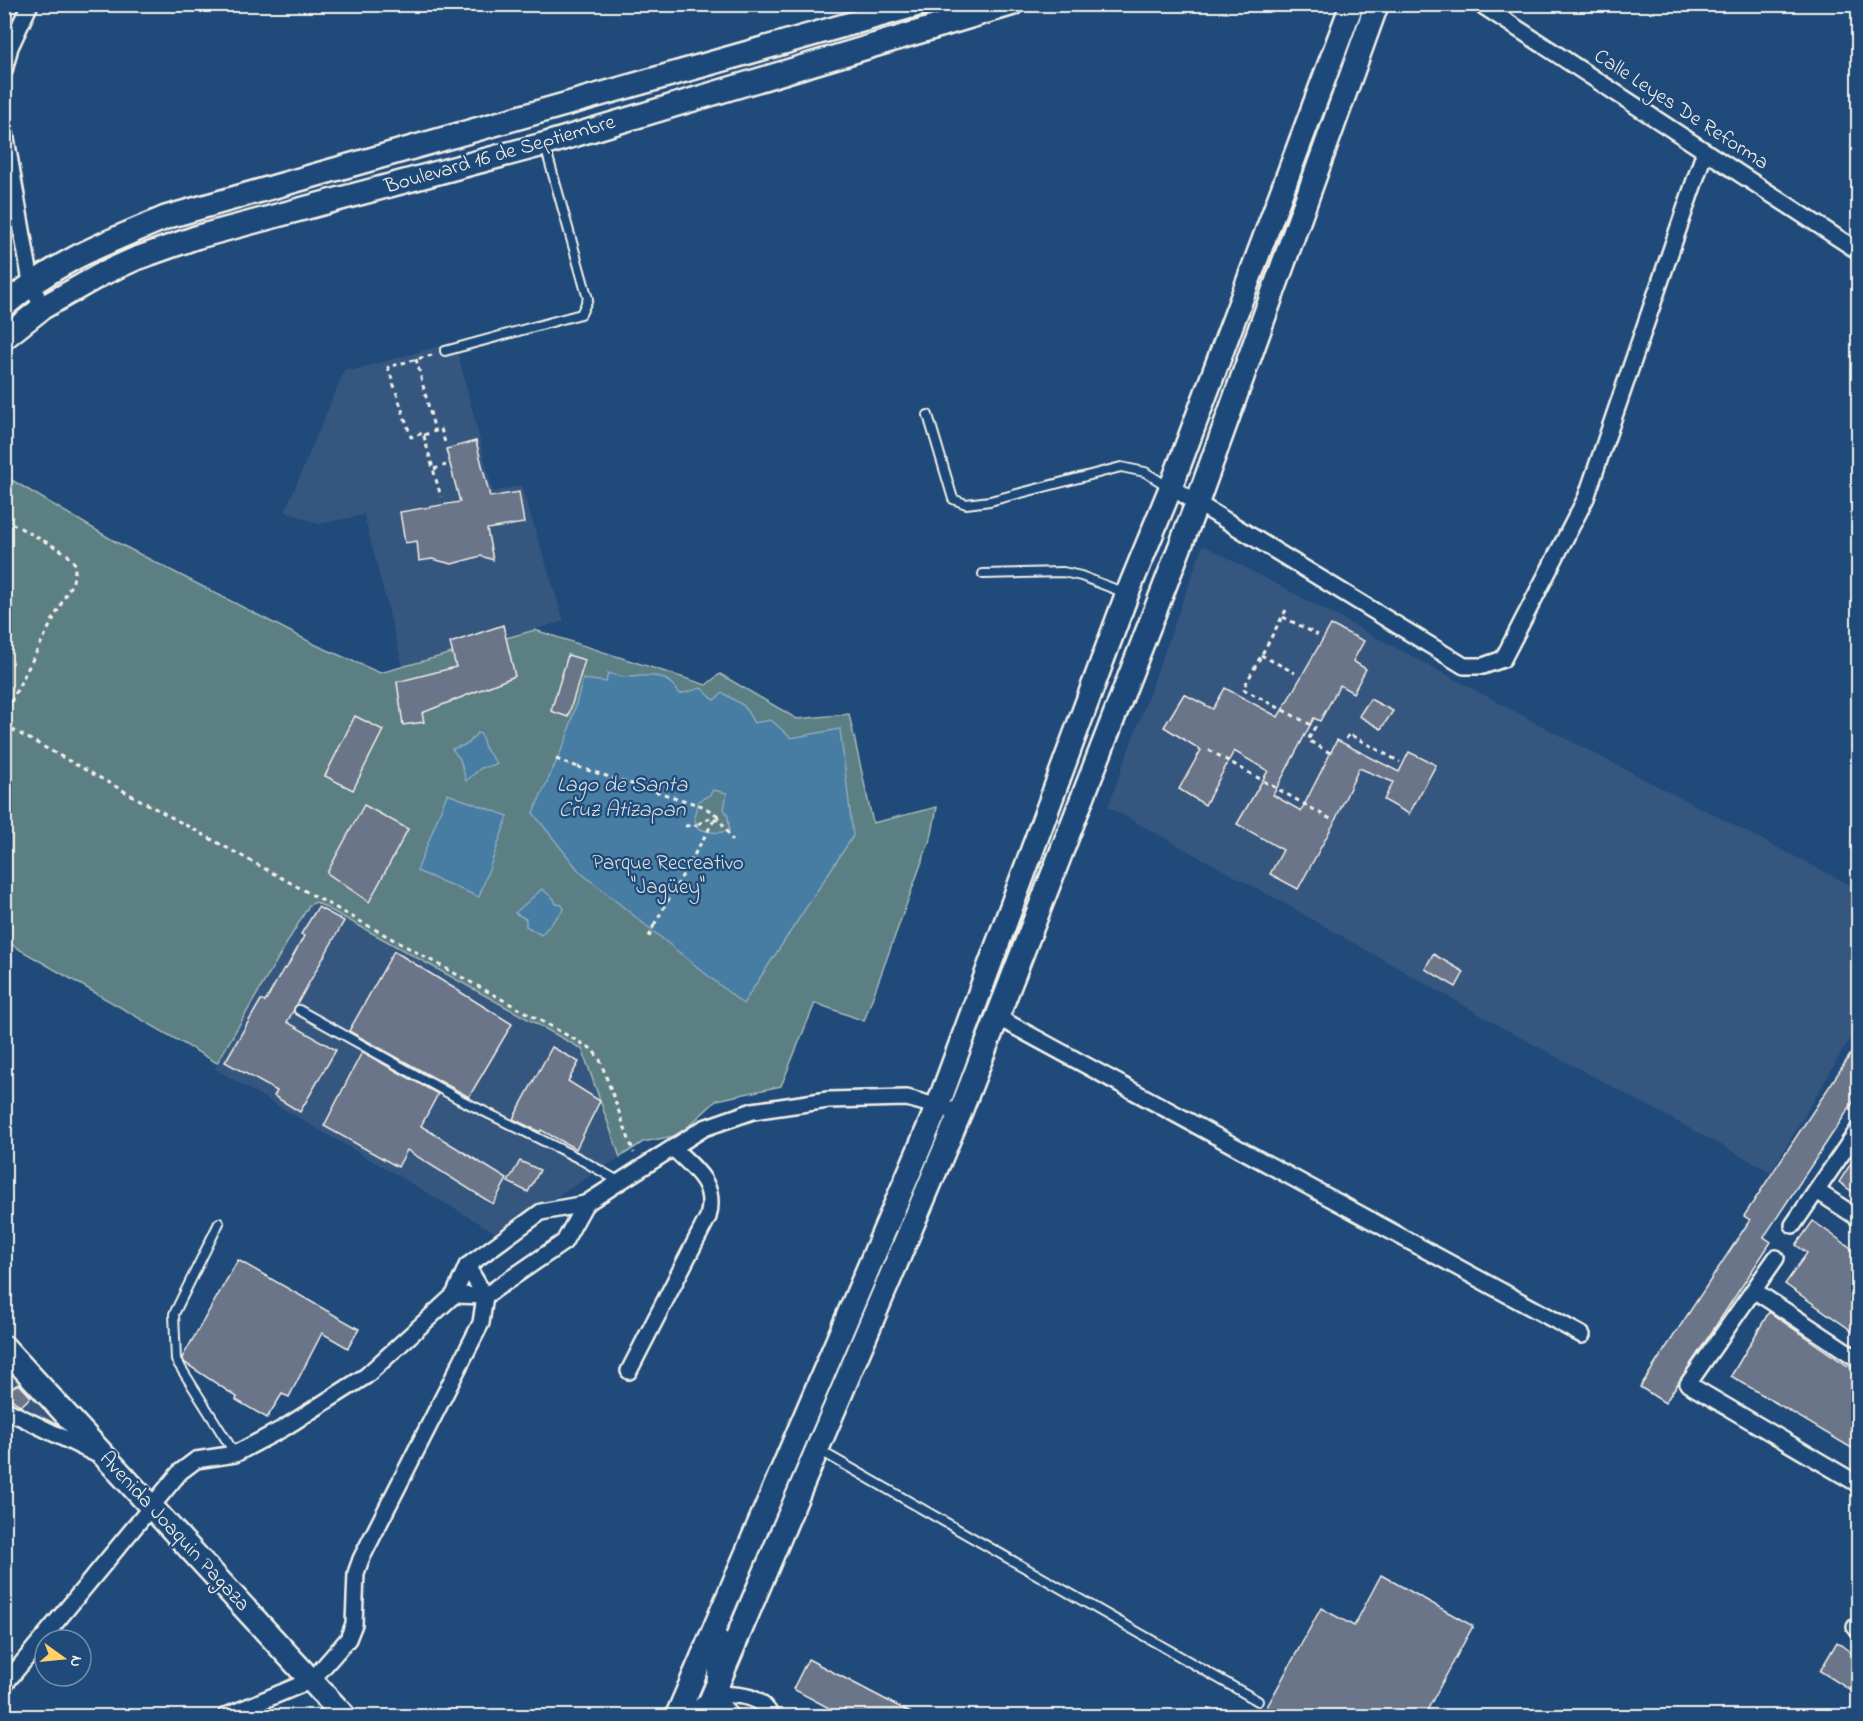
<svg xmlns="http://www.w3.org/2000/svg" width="1863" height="1721" font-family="'Indie Flower',sans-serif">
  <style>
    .built { fill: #36577f }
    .green { fill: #5c7f84; stroke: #a8b8b6; stroke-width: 1.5 }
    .water { fill: #467ba3; stroke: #8caabf; stroke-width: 1.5; fill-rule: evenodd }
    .building { fill: #6b758a; stroke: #f4f1e8; stroke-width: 1.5 }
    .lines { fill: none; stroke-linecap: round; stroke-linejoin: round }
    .lane-casing { stroke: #f4f1e8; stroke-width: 12 }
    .street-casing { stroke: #f4f1e8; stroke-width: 20 }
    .secondary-casing { stroke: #f4f1e8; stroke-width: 27 }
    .path { stroke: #f4f1e8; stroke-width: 3; stroke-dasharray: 4.5 4.5; stroke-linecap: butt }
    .lane { stroke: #1f4a7a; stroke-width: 8 }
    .street { stroke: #1f4a7a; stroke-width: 15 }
    .secondary { stroke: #1f4a7a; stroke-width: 22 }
    .path-bridge { stroke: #f4f1e8; stroke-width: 3; stroke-dasharray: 4.5 4.5; stroke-linecap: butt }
    .labels { text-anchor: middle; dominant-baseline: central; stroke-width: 4.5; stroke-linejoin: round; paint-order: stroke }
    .street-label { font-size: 21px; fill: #f4f1e8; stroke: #1f4a7a }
    .park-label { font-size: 21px; fill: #dde0d9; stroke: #1f4a7a }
    .water-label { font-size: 22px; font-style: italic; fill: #dadfde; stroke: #1f4a7a }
  </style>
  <rect width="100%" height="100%" fill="#1f4a7a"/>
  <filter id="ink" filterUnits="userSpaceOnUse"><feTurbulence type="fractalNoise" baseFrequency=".0167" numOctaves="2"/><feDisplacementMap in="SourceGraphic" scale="12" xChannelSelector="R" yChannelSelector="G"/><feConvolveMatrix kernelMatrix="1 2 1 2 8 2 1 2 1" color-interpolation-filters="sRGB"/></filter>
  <g filter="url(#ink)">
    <g class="built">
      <polygon points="455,342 493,492 521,485 564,621 403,667 364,515 318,524 285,511 345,369 353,370"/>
      <polygon points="1203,545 1574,743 1858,889 1858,1025 1771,1172 1505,1029 1280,901 1108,807"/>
      <polygon points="316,901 582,1049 620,1157 498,1234 215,1069 309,905"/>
      <polygon points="4,1366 20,1384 69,1440 5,1409"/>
    </g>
    <polygon class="green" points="5,476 116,542 316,645 380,673 535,630 706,685 720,674 797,719 849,714 873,823 937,807 932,834 864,1021 815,1003 781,1086 717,1100 679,1135 643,1142 620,1157 582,1049 316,902 309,905 217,1063 5,941"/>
    <g class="water">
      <path d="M608,673C636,685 658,661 680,694L701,688L714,700L723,693L744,706L754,723L771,720L791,738L840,729L853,836L743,1004L580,872L533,813L566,740L583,679L606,682ZM713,790L727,793L724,809C729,814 729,823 729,830C718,835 708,832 698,828L694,817L698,801L710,795Z"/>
      <polygon points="477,733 481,734 485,748 497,764 481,768 466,781 460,759 452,749 468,744"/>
      <polygon points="447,794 508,816 479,897 417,871"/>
      <polygon points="542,889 554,899 556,904 562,905 564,909 541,935 526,926 526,919 515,913"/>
    </g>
    <g class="building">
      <polygon points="476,441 490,497 519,492 524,523 487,529 493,560 481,556 452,564 432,559 419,561 417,541 405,543 400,512 460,502 446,449"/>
      <polygon points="503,625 515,676 422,713 424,722 403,725 397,682 456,667 450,643"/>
      <polygon points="1331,625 1364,641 1353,661 1366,669 1353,693 1340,685 1320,721 1314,718 1273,795 1301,811 1337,740 1399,772 1409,752 1436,765 1409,814 1384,800 1393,782 1359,768 1333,825 1298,889 1270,874 1283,850 1237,824 1268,771 1234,751 1205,805 1179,789 1201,750 1164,727 1184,694 1213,709 1225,688 1278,717"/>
      <polygon points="568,655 585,660 568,717 551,711"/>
      <polygon points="1370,699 1393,711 1381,729 1359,716"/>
      <polygon points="355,716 383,730 353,790 325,776"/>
      <polygon points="364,805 408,829 369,902 327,873"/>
      <polygon points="318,907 344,921 287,1022 336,1050 300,1112 274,1096 277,1091 225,1062 261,1000 265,1002 284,968 286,969 304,936 301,934"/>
      <polygon points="394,951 512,1024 469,1097 349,1031"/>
      <polygon points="1433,954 1464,972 1456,987 1425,969"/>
      <polygon points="1858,1043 1858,1095 1764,1237 1771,1242 1665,1403 1640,1387 1750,1220 1744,1216"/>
      <polygon points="552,1047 579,1062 568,1081 600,1101 576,1149 541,1130 540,1132 513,1119"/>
      <polygon points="362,1052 438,1094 421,1126 507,1179 493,1204 407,1150 398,1167 324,1126"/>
      <polygon points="1858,1152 1858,1196 1839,1182"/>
      <polygon points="520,1161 540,1170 528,1192 508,1182"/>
      <polygon points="1813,1221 1858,1253 1858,1335 1785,1284 1807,1253 1796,1245"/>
      <polygon points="238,1260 359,1329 348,1348 322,1333 289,1397 282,1394 267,1418 236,1400 237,1397 185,1363 182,1358"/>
      <polygon points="1769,1312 1858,1373 1858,1452 1731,1376"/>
      <polygon points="19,1384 31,1397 21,1406 4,1394 4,1391"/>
      <polygon points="1381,1575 1473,1626 1424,1716 1262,1716 1321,1608 1354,1626"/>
      <polygon points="1837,1642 1858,1658 1858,1695 1820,1671"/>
      <polygon points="808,1659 917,1716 844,1716 793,1689"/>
    </g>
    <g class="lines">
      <defs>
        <g id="lane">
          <polyline points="445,351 581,314 588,299 545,146"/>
          <polyline points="928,415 953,499 966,504 990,501 1121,467 1145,472 1169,487"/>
          <polyline points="983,574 1063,572 1081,576 1125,593"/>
          <polyline points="299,1010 459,1099 580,1159 620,1182"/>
          <polyline points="219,1223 174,1314 176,1360 235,1454"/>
          <polyline points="819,1450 1258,1701"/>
        </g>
        <g id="street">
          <polyline points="1480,4 1858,251"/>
          <polyline points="4,71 10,47 30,4"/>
          <polyline points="4,127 31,282 42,308"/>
          <polyline points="1171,487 1464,666 1483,666 1503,659 1586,498 1705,151"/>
          <polyline points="997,1017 1582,1335"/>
          <polyline points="1817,1191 1858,1218"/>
          <polyline points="1793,1225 1858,1130"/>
          <polyline points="1776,1258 1688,1384 1858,1484"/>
          <polyline points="1755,1291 1858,1359"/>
          <polyline points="454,1295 485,1296 564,1242 585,1204"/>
          <path d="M629,1371L708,1217C717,1184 696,1170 673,1148"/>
          <polyline points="4,1409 96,1454"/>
          <polyline points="1855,1627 1858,1630"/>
          <polyline points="4,1685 180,1472 196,1460 235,1454 284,1428 366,1376 454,1295 467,1266 541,1212 585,1204 704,1128 753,1111 828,1100 907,1098 960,1113"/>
          <path d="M714,1694C737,1695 759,1693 771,1716"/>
          <polyline points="714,1694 730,1716"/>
          <polyline points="226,1716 312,1680 348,1639 354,1624 356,1573 361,1559 481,1323 485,1296 467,1266"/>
          <polyline points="690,1716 714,1694 719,1636"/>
        </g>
        <g id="secondary">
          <path d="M4,306C56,261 105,243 167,217L920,4"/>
          <polyline points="4,338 42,308 102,274 135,259 197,237 545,144 1012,4"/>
          <polyline points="4,1347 344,1716"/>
          <polyline points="677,1716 938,1105 1127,594 1171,487 1352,4"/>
          <polyline points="704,1716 960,1113 1197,503 1377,4"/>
        </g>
      </defs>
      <use href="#lane" class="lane-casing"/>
      <use href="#street" class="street-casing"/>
      <use href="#secondary" class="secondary-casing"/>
      <g class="path">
        <polyline points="432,355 388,367 411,437 423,433 441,497"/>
        <polyline points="416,359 435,431"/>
        <polyline points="424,435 441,429 446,446"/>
        <polyline points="434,469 446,465"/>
        <polyline points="4,519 66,553 76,565 73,581 4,715"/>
        <polyline points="1286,610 1243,689 1315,727 1308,740 1330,753"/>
        <polyline points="1283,617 1318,635"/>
        <polyline points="1261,655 1295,673"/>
        <polyline points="4,725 592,1049 600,1060 634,1153"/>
        <polyline points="1346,739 1349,734 1400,762"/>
        <polyline points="1209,750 1334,821"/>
        <polyline points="556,759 578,767"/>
        <polyline points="717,815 733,841"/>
        <polyline points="698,824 712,817 719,821"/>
        <polyline points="685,826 697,825"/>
        <polyline points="649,937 654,925"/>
      </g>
      <use href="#lane" class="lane"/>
      <use href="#street" class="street"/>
      <use href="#secondary" class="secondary"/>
      <polyline class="path-bridge" points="578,767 702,806 717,815 654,925"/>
    </g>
  </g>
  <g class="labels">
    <g class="street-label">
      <text transform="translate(1681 110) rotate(33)">Calle Leyes De Reforma</text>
      <text transform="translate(500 155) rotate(-16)">Boulevard 16 de Septiembre</text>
      <text transform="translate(174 1532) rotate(47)">Avenida Joaquin Pagaza</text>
    </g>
    <g class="park-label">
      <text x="668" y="864">Parque Recreativo<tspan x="668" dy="24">"Jagüey"</tspan></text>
    </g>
    <g class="water-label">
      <text x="622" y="786">Lago de Santa<tspan x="622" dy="25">Cruz Atizapan</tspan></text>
    </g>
  </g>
  <rect width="1863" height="1721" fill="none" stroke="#1f4a7a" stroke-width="24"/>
  <rect x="12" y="12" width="1839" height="1697" fill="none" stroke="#f4f1e8" stroke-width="2" filter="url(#ink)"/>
  <g transform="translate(63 1658) rotate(105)"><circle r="28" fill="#1f4a7a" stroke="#748da6" stroke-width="1.5"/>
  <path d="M0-4.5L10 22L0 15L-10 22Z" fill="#ffd166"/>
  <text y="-9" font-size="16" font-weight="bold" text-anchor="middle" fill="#f4f1e8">N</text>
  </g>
</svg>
